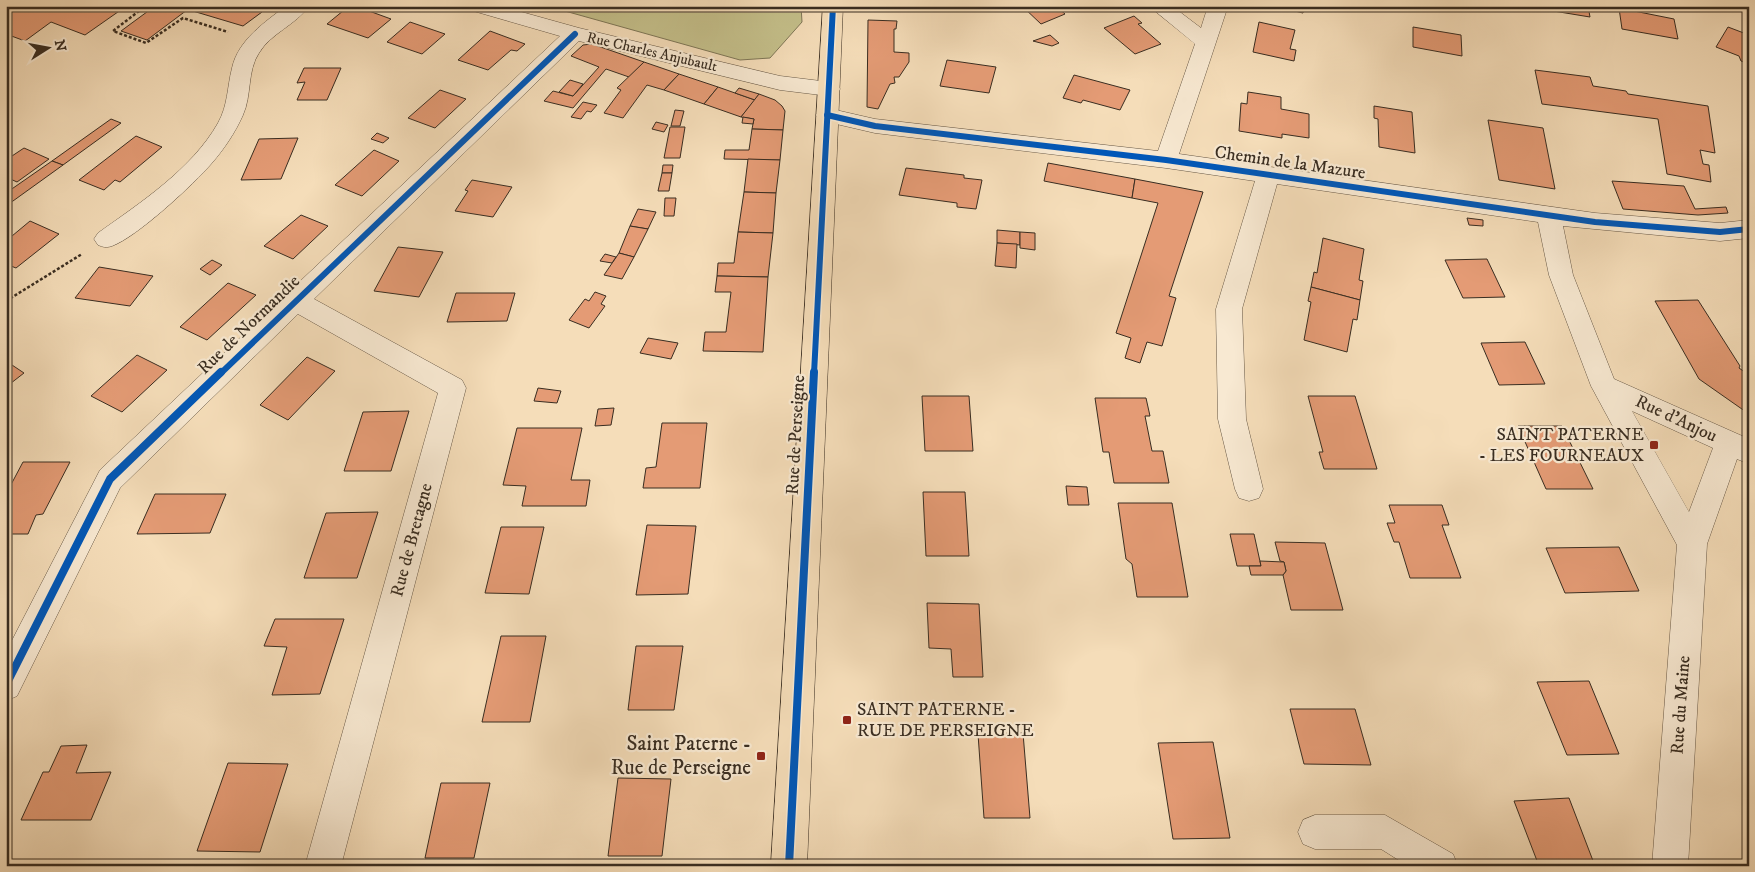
<svg xmlns="http://www.w3.org/2000/svg" width="1755" height="872" font-family="'IM FELL DW Pica',serif">
  <style>
    .green { fill: #c4bf8a; stroke: #7e7656 }
    .building { fill: #e49b75; stroke: #392d21 }
    .lines { fill: none; stroke-linecap: round; stroke-linejoin: round }
    .minor-casing { stroke: #685947; stroke-width: 1 }
    .major-casing { stroke: #392d21; stroke-width: 1 }
    .path { stroke: #392d21; stroke-width: 2.5; stroke-dasharray: 3 2; stroke-linecap: butt }
    .minor { fill: #f8e9d2; fill-rule: evenodd }
    .major { fill: #f5ddb9; fill-rule: evenodd }
    .cycleway-far1-casing { stroke: #f8e9d2; stroke-width: 9 }
    .cycleway-casing { stroke: #f8e9d2; stroke-width: 11 }
    .cycleway-far1 { stroke: #0057b8; stroke-width: 6 }
    .cycleway { stroke: #0057b8; stroke-width: 8 }
    .poi-dot { fill: #8f2418; stroke: #f8e9d2; stroke-width: 2 }
    .labels { text-anchor: middle; dominant-baseline: central; stroke-width: 4.5; stroke-linejoin: round; paint-order: stroke }
    .far-street-label { font-size: 15px; fill: #392d21; stroke: #f8e9d2 }
    .street-label { font-size: 18px; fill: #392d21; stroke: #f8e9d2 }
    .poi-label { font-size: 18px; fill: #392d21; stroke: #f8e9d2; text-anchor: end }
    .near-poi-label { font-size: 21px; fill: #392d21; stroke: #f8e9d2; text-anchor: end }
  </style>
  <rect width="100%" height="100%" fill="#f5ddb9"/>
  <filter id="stains"><feTurbulence type="fractalNoise" baseFrequency=".004" numOctaves="4"/><feColorMatrix values="0 0 0 0 .2 0 0 0 0 .09 0 0 0 0 .02 0 0 0 .5 -.17"/></filter>
  <radialGradient id="worn" r=".72"><stop offset=".6" stop-color="#630" stop-opacity="0"/><stop offset="1" stop-color="#630" stop-opacity=".3"/></radialGradient>
  <polygon class="green" points="547,6 801,6 802,22 770,58 740,60"/>
  <g class="building">
    <polygon points="18,6 124,6 125,7 85,35 51,22 25,41 6,34 6,14"/>
    <polygon points="155,6 175,6 187,10 147,40 121,31"/>
    <polygon points="176,6 245,6 262,12 243,26"/>
    <polygon points="349,6 364,6 372,9 369,11 391,19 368,38 327,24"/>
    <polygon points="1022,6 1056,6 1065,14 1041,24"/>
    <polygon points="1274,6 1305,6 1303,13"/>
    <polygon points="1588,6 1590,17 1529,7 1529,6"/>
    <polygon points="1619,8 1674,19 1678,39 1622,29"/>
    <polygon points="1134,16 1142,23 1138,24 1161,44 1135,54 1104,28"/>
    <polygon points="868,20 897,21 896,29 894,29 894,52 909,53 909,62 899,77 894,77 895,83 890,84 878,109 867,107"/>
    <polygon points="410,22 445,34 422,54 387,42"/>
    <polygon points="1259,22 1295,30 1290,49 1296,50 1294,61 1253,52"/>
    <polygon points="1413,27 1461,35 1462,56 1413,47"/>
    <polygon points="1728,27 1749,35 1749,64 1741,61 1739,56 1716,47"/>
    <polygon points="490,31 525,44 517,51 511,50 488,70 458,60"/>
    <polygon points="1050,35 1059,43 1052,46 1033,41"/>
    <polygon points="592,44 644,62 629,77 606,69 573,108 544,101 553,91 573,96 599,67 571,56 583,45"/>
    <polygon points="947,60 996,67 989,93 940,86"/>
    <polygon points="644,62 679,74 664,90 647,85 623,118 604,113 621,90 617,88"/>
    <polygon points="304,68 341,68 327,100 297,100 305,82 297,83"/>
    <polygon points="1535,70 1590,77 1593,86 1626,91 1628,94 1708,106 1715,153 1700,150 1703,164 1709,165 1711,182 1667,174 1658,119 1542,104"/>
    <polygon points="679,74 718,87 704,104 664,90"/>
    <polygon points="1074,75 1130,90 1120,110 1083,100 1081,103 1063,98"/>
    <polygon points="570,80 583,84 573,96 559,92"/>
    <polygon points="718,87 735,93 755,100 741,117 704,104"/>
    <polygon points="739,88 759,94 755,100 735,93"/>
    <polygon points="440,90 466,99 435,128 408,118"/>
    <polygon points="1248,92 1281,97 1281,109 1309,114 1309,138 1282,134 1282,138 1239,131 1241,103 1247,104"/>
    <polygon points="759,94 775,100 782,106 785,111 783,130 752,129 754,119 741,117"/>
    <polygon points="583,102 597,105 591,112 587,111 581,119 571,117"/>
    <polygon points="1374,106 1412,112 1415,153 1379,147 1378,119 1374,118"/>
    <polygon points="675,110 684,111 680,126 671,126"/>
    <polygon points="743,117 754,119 753,124 742,123"/>
    <polygon points="111,119 121,123 63,165 52,161"/>
    <polygon points="1488,120 1543,128 1555,189 1499,180"/>
    <polygon points="656,122 668,125 664,132 652,129"/>
    <polygon points="670,127 685,127 680,158 664,158"/>
    <polygon points="752,129 783,130 780,160 724,159 725,150 749,150"/>
    <polygon points="377,133 389,138 383,143 371,139"/>
    <polygon points="136,136 162,147 120,182 115,180 104,190 79,180"/>
    <polygon points="298,138 281,179 241,180 259,139"/>
    <polygon points="24,148 49,159 17,182 6,177 6,160"/>
    <polygon points="374,150 399,161 362,196 335,185"/>
    <polygon points="748,159 780,160 776,193 744,192"/>
    <polygon points="52,161 63,165 6,206 6,193"/>
    <polygon points="1048,163 1135,179 1132,198 1044,181"/>
    <polygon points="663,165 673,165 672,173 662,173"/>
    <polygon points="906,168 964,175 964,178 982,180 976,209 957,207 957,203 899,195"/>
    <polygon points="662,173 672,173 669,191 658,191"/>
    <polygon points="1135,179 1203,192 1169,296 1176,298 1162,346 1147,342 1140,363 1125,358 1131,338 1116,333 1158,203 1132,198"/>
    <polygon points="472,180 512,187 493,217 455,211 468,191 465,190"/>
    <polygon points="1612,181 1684,186 1695,209 1726,207 1728,213 1698,215 1623,209"/>
    <polygon points="744,192 776,193 773,233 738,232"/>
    <polygon points="665,198 676,198 674,216 664,216"/>
    <polygon points="638,209 656,212 648,229 630,226"/>
    <polygon points="301,215 328,226 293,259 264,246"/>
    <polygon points="1467,218 1483,220 1483,226 1469,225"/>
    <polygon points="30,221 59,234 16,268 6,264 6,241"/>
    <polygon points="630,226 648,229 634,257 619,253"/>
    <polygon points="997,230 1020,232 1020,245 997,243"/>
    <polygon points="738,232 773,233 768,277 717,276 718,263 734,263"/>
    <polygon points="1020,232 1035,233 1035,250 1020,248"/>
    <polygon points="1323,238 1364,249 1359,280 1363,281 1360,300 1311,287 1314,272 1317,273"/>
    <polygon points="997,243 1017,244 1016,268 995,266"/>
    <polygon points="398,247 443,252 419,297 374,291"/>
    <polygon points="619,253 634,257 622,279 604,275"/>
    <polygon points="605,254 616,257 612,263 600,261"/>
    <polygon points="1487,259 1505,297 1463,298 1445,260"/>
    <polygon points="212,260 222,265 210,275 200,269"/>
    <polygon points="99,267 153,276 130,306 75,298"/>
    <polygon points="717,276 768,277 763,352 703,351 705,332 726,332 731,292 715,292"/>
    <polygon points="228,283 256,295 207,340 180,327"/>
    <polygon points="1311,287 1360,300 1357,320 1353,319 1347,352 1304,340 1311,302 1308,301"/>
    <polygon points="595,292 606,296 601,304 605,306 589,328 569,320 585,299 589,301"/>
    <polygon points="456,293 515,293 507,321 447,322"/>
    <polygon points="1698,300 1740,366 1739,368 1749,375 1749,414 1699,379 1655,301"/>
    <polygon points="648,338 678,343 671,359 640,353"/>
    <polygon points="1525,342 1545,384 1499,385 1481,343"/>
    <polygon points="137,355 167,370 122,412 91,396"/>
    <polygon points="307,357 335,371 288,420 260,405"/>
    <polygon points="6,361 24,373 6,387"/>
    <polygon points="538,388 561,391 557,403 534,401"/>
    <polygon points="922,396 969,396 973,451 925,451"/>
    <polygon points="1308,396 1355,396 1377,469 1324,469 1319,452 1323,452"/>
    <polygon points="1095,398 1146,398 1150,416 1145,416 1152,451 1163,451 1169,483 1114,483 1109,452 1103,452"/>
    <polygon points="614,408 611,425 595,426 598,409"/>
    <polygon points="409,411 391,471 344,471 363,412"/>
    <polygon points="662,423 707,423 700,488 643,488 646,468 656,467"/>
    <polygon points="1518,426 1562,426 1593,489 1546,489"/>
    <polygon points="517,428 582,428 571,480 590,480 586,506 522,506 526,486 503,485"/>
    <polygon points="23,462 70,462 43,514 36,515 28,534 6,534 6,494"/>
    <polygon points="1066,486 1087,487 1089,505 1068,505"/>
    <polygon points="923,492 965,492 969,556 926,556"/>
    <polygon points="155,494 226,494 210,533 137,534"/>
    <polygon points="1118,503 1172,503 1188,597 1137,597 1132,564 1126,559"/>
    <polygon points="1389,505 1442,505 1449,525 1442,525 1461,578 1410,578 1399,542 1394,542 1387,523 1395,523"/>
    <polygon points="378,512 357,578 304,578 326,513"/>
    <polygon points="647,525 696,526 688,594 636,595"/>
    <polygon points="501,527 544,527 529,594 485,593"/>
    <polygon points="1230,534 1254,534 1261,566 1237,566"/>
    <polygon points="1275,542 1325,543 1343,610 1291,610 1283,575 1286,571 1284,562 1280,561"/>
    <polygon points="1619,547 1639,591 1565,593 1546,548"/>
    <polygon points="1260,561 1284,562 1286,571 1283,575 1251,575 1249,566 1261,566"/>
    <polygon points="927,603 979,604 983,677 953,677 951,649 929,648"/>
    <polygon points="275,619 344,619 320,694 272,695 287,647 264,646"/>
    <polygon points="501,636 546,636 530,722 482,722"/>
    <polygon points="636,646 683,646 674,710 628,710"/>
    <polygon points="1589,681 1619,754 1567,755 1537,682"/>
    <polygon points="1290,709 1355,709 1371,765 1304,764"/>
    <polygon points="1023,733 1030,818 984,818 978,734"/>
    <polygon points="1213,742 1230,838 1173,839 1158,743"/>
    <polygon points="87,745 76,773 111,772 91,820 21,820 43,772 49,772 61,746"/>
    <polygon points="228,763 288,764 260,852 197,851"/>
    <polygon points="618,778 671,779 662,856 608,856"/>
    <polygon points="441,783 490,783 474,858 425,858"/>
    <polygon points="1569,798 1595,866 1539,866 1514,801"/>
  </g>
  <g class="lines">
    <defs>
      <g id="minor">
        <path d="M286,6H309C296,25 271,33 259,53C247,71 252,95 243,115C235,133 224,149 212,163C194,184 137,237 112,246C106,248 103,247 98,245L94,239L98,233C140,203 192,169 218,123C228,105 227,88 232,68C238,40 265,22 286,6Z"/>
        <polygon points="467,6 500,6 579,28 780,76 829,82 837,84 840,89 837,94 829,96 780,90 579,41 314,299 462,380 466,388 341,866 305,866 438,393 298,314 120,488 17,696 6,701 6,652 100,470 560,36 470,10"/>
        <path d="M1149,6H1172L1201,28L1208,6H1228L1179,154L1595,213L1720,223L1749,220V238L1720,241L1563,226L1573,275L1614,379L1749,439V464L1737,459L1707,544L1688,866H1652L1677,545L1591,386L1549,275L1538,222L1277,184L1242,309L1246,419L1263,489L1259,498L1249,501L1239,498L1235,489L1218,419L1216,309L1255,181L1166,168L875,133L819,120L816,115L819,110L827,108L875,119L1158,151L1195,44ZM1632,411L1713,448L1689,512Z"/>
        <polygon points="1315,815 1385,815 1453,854 1458,866 1408,866 1381,849 1315,849 1303,844 1298,832 1303,820"/>
      </g>
      <polygon id="major" points="823,6 843,6 807,866 771,866"/>
    </defs>
    <use href="#minor" class="minor-casing"/>
    <use href="#major" class="major-casing"/>
    <g class="path">
      <polyline points="141,6 139,11 113,31 146,43 183,18 228,32"/>
      <polyline points="6,301 82,254"/>
    </g>
    <use href="#minor" class="minor"/>
    <use href="#major" class="major"/>
    <defs>
      <g id="cycleway-far1">
        <polyline points="827,115 875,126 1166,160 1595,222 1720,232 1749,229"/>
        <polyline points="220,374 575,34"/>
        <polyline points="814,374 833,6"/>
      </g>
      <g id="cycleway">
        <polyline points="6,685 110,479 221,372"/>
        <polyline points="789,866 814,372"/>
      </g>
    </defs>
    <use href="#cycleway-far1" class="cycleway-far1-casing"/>
    <use href="#cycleway" class="cycleway-casing"/>
    <use href="#cycleway-far1" class="cycleway-far1"/>
    <use href="#cycleway" class="cycleway"/>
  </g>
  <g class="poi-dot">
    <rect x="1649" y="440" width="10" height="10" rx="2.5"/>
    <rect x="842" y="715" width="10" height="10" rx="2.5"/>
    <rect x="756" y="751" width="10" height="10" rx="2.5"/>
  </g>
  <g class="labels">
    <g class="far-street-label">
      <text transform="translate(652 52) rotate(13)">Rue Charles Anjubault</text>
    </g>
    <g class="street-label">
      <text transform="translate(1290 163) rotate(8)">Chemin de la Mazure</text>
      <text transform="translate(249 325) rotate(-44)">Rue de Normandie</text>
      <text transform="translate(1676 419) rotate(25)">Rue d'Anjou</text>
      <text transform="translate(796 435) rotate(-87)">Rue de Perseigne</text>
      <text transform="translate(412 540) rotate(-75)">Rue de Bretagne</text>
      <text transform="translate(1681 705) rotate(-86)">Rue du Maine</text>
    </g>
    <g class="poi-label">
      <text x="1644" y="435">SAINT PATERNE<tspan x="1644" dy="21">- LES FOURNEAUX</tspan></text>
      <text x="857" y="710" text-anchor="start">SAINT PATERNE -<tspan x="857" dy="21">RUE DE PERSEIGNE</tspan></text>
    </g>
    <g class="near-poi-label">
      <text x="751" y="744">Saint Paterne -<tspan x="751" dy="24">Rue de Perseigne</tspan></text>
    </g>
  </g>
  <rect width="1755" height="872" fill="none" stroke="#f5ddb9" stroke-width="25"/>
  <rect x="8" y="8" width="1740" height="857" fill="none" stroke="#392d21" stroke-width="2.5"/>
  <rect x="12" y="12" width="1730" height="847" fill="none" stroke="#392d21"/>
  <g transform="translate(48 48) rotate(79)" stroke="#f8e9d2" stroke-width="4" paint-order="stroke">
  <path d="M0-4L9 19L0 12L-9 19Z" fill="#392d21"/>
  <text y="-8" font-size="14" font-weight="bold" text-anchor="middle" fill="#392d21">N</text>
  </g>
  <rect width="100%" height="100%" filter="url(#stains)"/>
  <rect width="100%" height="100%" fill="url(#worn)"/>
</svg>
